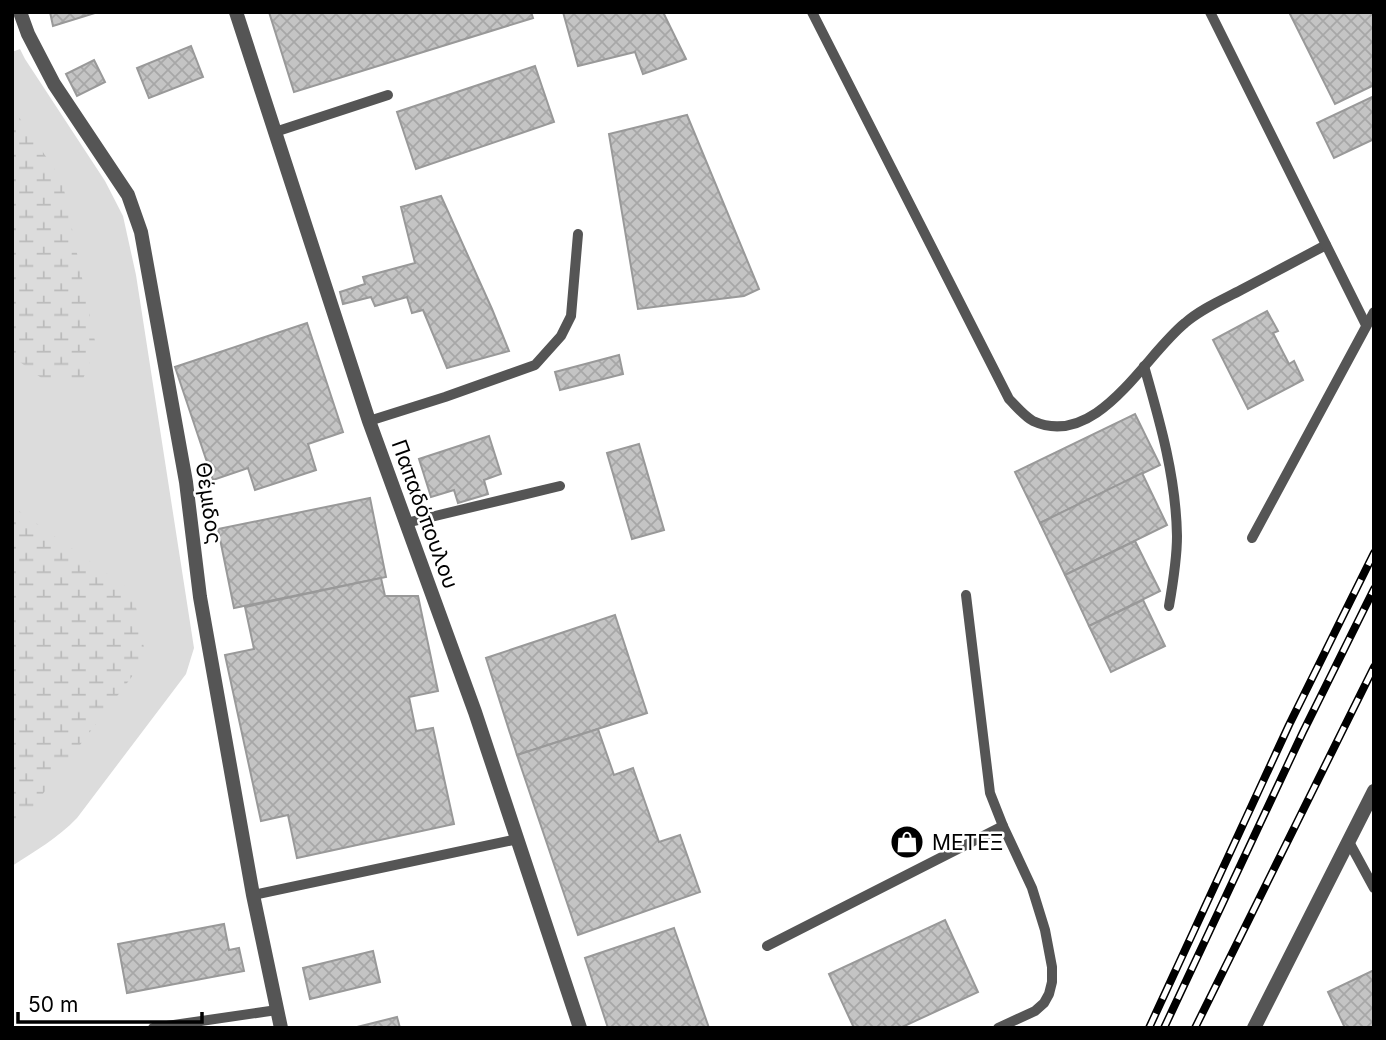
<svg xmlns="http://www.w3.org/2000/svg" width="1386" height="1040" font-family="Inter,sans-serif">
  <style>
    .grass { fill: #dcdcdc }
    .wetland { fill: url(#wetland-marsh) }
    .building { fill: url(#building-cross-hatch); stroke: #999; stroke-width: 2 }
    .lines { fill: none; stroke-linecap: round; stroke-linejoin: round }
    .lane { stroke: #555; stroke-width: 10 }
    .street { stroke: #555; stroke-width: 14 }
    .rail-casing { stroke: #000; stroke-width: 8 }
    .rail { stroke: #fff; stroke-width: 5; stroke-dasharray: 16; stroke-linecap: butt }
    .labels { text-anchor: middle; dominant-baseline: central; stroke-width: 5; stroke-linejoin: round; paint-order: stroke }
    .street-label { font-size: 21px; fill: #000; stroke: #fff }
    .poi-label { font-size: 21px; fill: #000; stroke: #fff; text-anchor: start }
  </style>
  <defs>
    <pattern id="wetland-marsh" width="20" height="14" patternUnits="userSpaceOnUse" patternTransform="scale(1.75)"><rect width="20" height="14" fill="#dcdcdc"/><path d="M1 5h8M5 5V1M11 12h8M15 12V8" fill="none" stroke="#bbb"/></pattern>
    <pattern id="building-cross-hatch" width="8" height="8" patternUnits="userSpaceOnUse" patternTransform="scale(1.75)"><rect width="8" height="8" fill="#c4c4c4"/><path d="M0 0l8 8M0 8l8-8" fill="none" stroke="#a7a7a7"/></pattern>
  </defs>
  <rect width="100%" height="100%" fill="#fff"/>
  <path class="grass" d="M20,49L25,59L105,181L123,216L136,275L194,648L186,674L77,818C58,838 35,851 12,866V52Z"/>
  <g class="wetland">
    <polygon points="12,107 62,180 96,346 83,379 44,380 16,359 12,354"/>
    <polygon points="12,506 133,592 146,658 14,832 12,832"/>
  </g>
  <g class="building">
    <polygon points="50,12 98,12 53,26"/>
    <polygon points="269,12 531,12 533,18 294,92"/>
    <polygon points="563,12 663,12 686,59 643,74 635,52 578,66"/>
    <polygon points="1289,12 1374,12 1374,85 1335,104"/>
    <polygon points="191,46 203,77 149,98 137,68"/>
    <polygon points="94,60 105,82 77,96 66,74"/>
    <polygon points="535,66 554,122 416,169 397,112"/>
    <polygon points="1374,96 1374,139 1334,158 1317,123"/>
    <polygon points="687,115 759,289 744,296 638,309 609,134"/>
    <polygon points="441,196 492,309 509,351 447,368 423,310 412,313 407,297 375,306 371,297 343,304 340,292 365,284 363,277 415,263 401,207"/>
    <polygon points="1267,311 1278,331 1273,333 1289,364 1294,361 1303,380 1248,409 1213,340"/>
    <polygon points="307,323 343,432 308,444 316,470 255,490 248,468 213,480 175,367"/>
    <polygon points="619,355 623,374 560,390 555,372"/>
    <polygon points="1135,414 1160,465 1040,523 1015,472"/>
    <polygon points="489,436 501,474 484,480 488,494 458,503 454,490 431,497 419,459"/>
    <polygon points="639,444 664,530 632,539 607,453"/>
    <polygon points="1142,473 1167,525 1065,575 1040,523"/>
    <polygon points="370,498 386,577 234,608 218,529"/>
    <polygon points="1135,541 1160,591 1089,626 1065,575"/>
    <polygon points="381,578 385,596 418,596 438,691 409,697 416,731 433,728 454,824 297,858 288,815 261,821 225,655 254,649 245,607"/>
    <polygon points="1143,600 1165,646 1111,672 1089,626"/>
    <polygon points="615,615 647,713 517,755 486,658"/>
    <polygon points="598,729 614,775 633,768 659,842 680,835 700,892 578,935 517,755"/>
    <polygon points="945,920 978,992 900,1028 854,1028 829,974"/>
    <polygon points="224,924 229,950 239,948 244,971 127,993 118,944"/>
    <polygon points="674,928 709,1028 608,1028 585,958"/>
    <polygon points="373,951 380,982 310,999 303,968"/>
    <polygon points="1374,970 1374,1028 1345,1028 1328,992"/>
    <polygon points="397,1017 400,1028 353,1028"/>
  </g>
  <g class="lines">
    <g class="lane">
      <path d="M812,12L1009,399C1016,406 1024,416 1033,421C1097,450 1144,356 1185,323C1201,309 1222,300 1241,290C1269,275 1298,260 1326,245"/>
      <polyline points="1210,12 1366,325"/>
      <polyline points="275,132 388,95"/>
      <path d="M1144,366C1160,422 1176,477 1177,536C1177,559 1173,583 1169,606"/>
      <polyline points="369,421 445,397 535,365 561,336 571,316 578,234"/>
      <polyline points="406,523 560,486"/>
      <polyline points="1252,538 1374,312"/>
      <polyline points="966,595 990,793 1003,826 1032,888 1045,930 1052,967 1052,982 1049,994 1044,1003 1035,1011 998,1028"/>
      <polyline points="1349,842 1374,888"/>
      <polyline points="253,895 518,839"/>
      <polyline points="767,946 1003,826"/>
      <polyline points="153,1028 277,1010"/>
    </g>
    <g class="street">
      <polyline points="20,12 28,34 54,84 128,195 141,232 186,482 200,597 253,895 281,1028"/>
      <polyline points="236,12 369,421 475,712 580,1028"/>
      <polyline points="1254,1028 1374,791"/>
    </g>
    <defs>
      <g id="rail">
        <polyline points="1149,1028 1289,725 1374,553"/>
        <polyline points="1164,1028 1303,732 1374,589"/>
        <polyline points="1195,1028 1374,667"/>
      </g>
    </defs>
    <use href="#rail" class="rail-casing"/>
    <use href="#rail" class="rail"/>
  </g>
  <defs>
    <symbol id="shop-disc" viewBox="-11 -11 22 22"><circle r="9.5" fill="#000" stroke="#fff"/><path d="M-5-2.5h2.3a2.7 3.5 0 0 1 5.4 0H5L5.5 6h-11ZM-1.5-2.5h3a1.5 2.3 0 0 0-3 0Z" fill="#fff"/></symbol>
  </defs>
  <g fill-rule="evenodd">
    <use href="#shop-disc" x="888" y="823" width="38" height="38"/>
  </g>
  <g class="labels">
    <g class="street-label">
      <text transform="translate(209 503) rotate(82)">Θέμιδος</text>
      <text transform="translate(425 514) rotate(70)">Παπαδόπουλου</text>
    </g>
    <g class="poi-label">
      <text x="932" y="842">ΜΕΤΕΞ</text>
    </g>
  </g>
  <rect width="1386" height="1040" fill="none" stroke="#000000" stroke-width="28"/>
  <path d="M18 1012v10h184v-10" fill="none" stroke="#000000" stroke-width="3.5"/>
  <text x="28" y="1012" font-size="21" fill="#000000" stroke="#ffffff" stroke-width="5" paint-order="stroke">50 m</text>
</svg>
